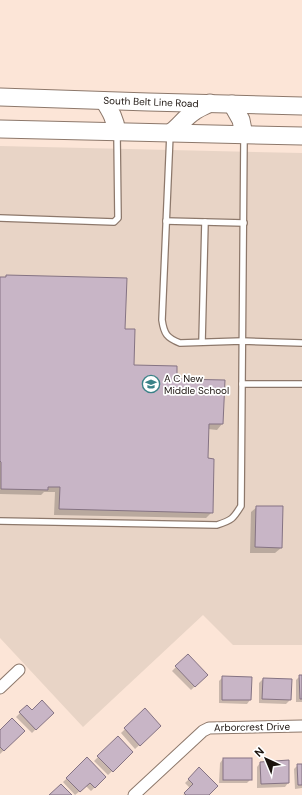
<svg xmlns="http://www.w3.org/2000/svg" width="302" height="795" font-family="'DM Sans',sans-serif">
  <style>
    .education { fill: #e8d4c6 }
    .shadow { fill: #0003 }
    .building { fill: #c8b5c6; stroke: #857383 }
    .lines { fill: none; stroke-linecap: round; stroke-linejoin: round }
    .service-casing { stroke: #8d786b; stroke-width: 8 }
    .minor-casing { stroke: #8d786b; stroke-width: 13 }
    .primary-casing { stroke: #8d786b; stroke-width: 19 }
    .service { stroke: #fff; stroke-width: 5.5 }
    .minor { stroke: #fff; stroke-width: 11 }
    .primary { stroke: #fff; stroke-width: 17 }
    .labels { text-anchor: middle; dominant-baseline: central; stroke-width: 3.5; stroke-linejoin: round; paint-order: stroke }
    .street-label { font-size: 10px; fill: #1a120d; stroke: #fff }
    .poi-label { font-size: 10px; fill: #1a120d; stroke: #fff; text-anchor: start }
  </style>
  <rect width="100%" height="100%" fill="#fce5d7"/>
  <polygon class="education" points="0,146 302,153 302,645 233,645 203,615 83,727 0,638"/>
  <g class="shadow">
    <polygon points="6,276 124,330 133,366 176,380 222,424 217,430 208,429 207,459 212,512 206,518 54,515 55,492 44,492 41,495 0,494 0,278 4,278"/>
    <polygon points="257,507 281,548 275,553 250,553 251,512"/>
    <polygon points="188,655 207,675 191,690 172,671"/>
    <polygon points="300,676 302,676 302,702 296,702 296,680"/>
    <polygon points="223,677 250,700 247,704 219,703 219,681"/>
    <polygon points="263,679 290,700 286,704 259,703 259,683"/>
    <polygon points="27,706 32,711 52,713 32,733 16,717"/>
    <polygon points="145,710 160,726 135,749 121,733"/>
    <polygon points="0,731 24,731 0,754"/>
    <polygon points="118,738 132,752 108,775 94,761"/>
    <polygon points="87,759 105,777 91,791 86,786 75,795 63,782"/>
    <polygon points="223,759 251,779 247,783 219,783 220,763"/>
    <polygon points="260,763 288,783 285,787 257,788 257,767"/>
    <polygon points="298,765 302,765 302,788 295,789 294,769"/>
    <polygon points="199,769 207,795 183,795 190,788 185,783"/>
  </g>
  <g class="building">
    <polygon points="6,275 127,278 125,329 135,329 134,365 177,366 177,379 225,380 223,424 209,424 208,458 214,459 213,513 59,509 60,487 48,487 48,490 1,489 1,462 0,461 0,277 6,277"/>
    <polygon points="256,506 283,506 282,548 255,547"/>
    <polygon points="188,654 208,675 195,687 175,666"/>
    <polygon points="299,675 302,675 302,699 300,699"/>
    <polygon points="222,676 252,677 251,700 222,700"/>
    <polygon points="263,678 292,679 291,700 262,699"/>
    <polygon points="42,700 54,713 36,730 19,712 27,705 32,710"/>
    <polygon points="145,708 161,726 140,746 124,728"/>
    <polygon points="12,718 25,731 4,751 0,747 0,730"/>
    <polygon points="118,736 133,752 113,772 97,756"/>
    <polygon points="87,757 106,777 95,788 90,783 80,792 66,778"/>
    <rect x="223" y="758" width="29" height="22"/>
    <polygon points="289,760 289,783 261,784 260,762"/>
    <polygon points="297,764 302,764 302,785 298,785"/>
    <polygon points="199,767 218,786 209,795 186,795 184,793 193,784 188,779"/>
    <polygon points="61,784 72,795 49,795"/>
  </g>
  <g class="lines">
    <defs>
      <g id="service">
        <path d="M170,134L162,320C164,334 167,338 180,343L242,341L302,343"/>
        <polyline points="0,218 114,222 118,218 117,134"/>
        <polyline points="166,221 244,223"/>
        <polyline points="202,342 205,222"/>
        <polyline points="242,384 302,384"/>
        <path d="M0,521L217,525C232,520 233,519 241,506L244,137"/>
      </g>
      <g id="minor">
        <polyline points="0,688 19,670"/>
        <polyline points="134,795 203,731 209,728 302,726"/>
      </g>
      <g id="primary">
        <polyline points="0,97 148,102 302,106"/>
        <path d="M104,101C111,112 115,119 117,132"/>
        <polyline points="232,104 241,120 244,135"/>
        <polyline points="0,129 302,136"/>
        <path d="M170,133C179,127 185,117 195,111C199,108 205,106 210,103"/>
      </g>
    </defs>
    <use href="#service" class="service-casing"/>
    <use href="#minor" class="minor-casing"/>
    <use href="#primary" class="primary-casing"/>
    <use href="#service" class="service"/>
    <use href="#minor" class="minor"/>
    <use href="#primary" class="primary"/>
  </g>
  <defs>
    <symbol id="school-ring" viewBox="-11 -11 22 22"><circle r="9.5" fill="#fff" stroke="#3a8288" stroke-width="1.5"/><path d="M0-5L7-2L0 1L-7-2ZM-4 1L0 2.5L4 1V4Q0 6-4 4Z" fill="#3a8288"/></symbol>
  </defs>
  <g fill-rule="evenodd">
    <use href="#school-ring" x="141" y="374" width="20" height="20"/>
  </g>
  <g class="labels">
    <g class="street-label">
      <text transform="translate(151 102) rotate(2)">South Belt Line Road</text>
      <text transform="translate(252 727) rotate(-1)">Arborcrest Drive</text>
    </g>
    <g class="poi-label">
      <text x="164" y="378">A C New<tspan x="164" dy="12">Middle School</tspan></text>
    </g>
  </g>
  <g transform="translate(266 759) rotate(316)" stroke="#ffffff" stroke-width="3" paint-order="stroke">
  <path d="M0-3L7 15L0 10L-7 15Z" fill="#1a120d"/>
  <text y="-6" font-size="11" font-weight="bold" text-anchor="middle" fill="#1a120d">N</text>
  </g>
</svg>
